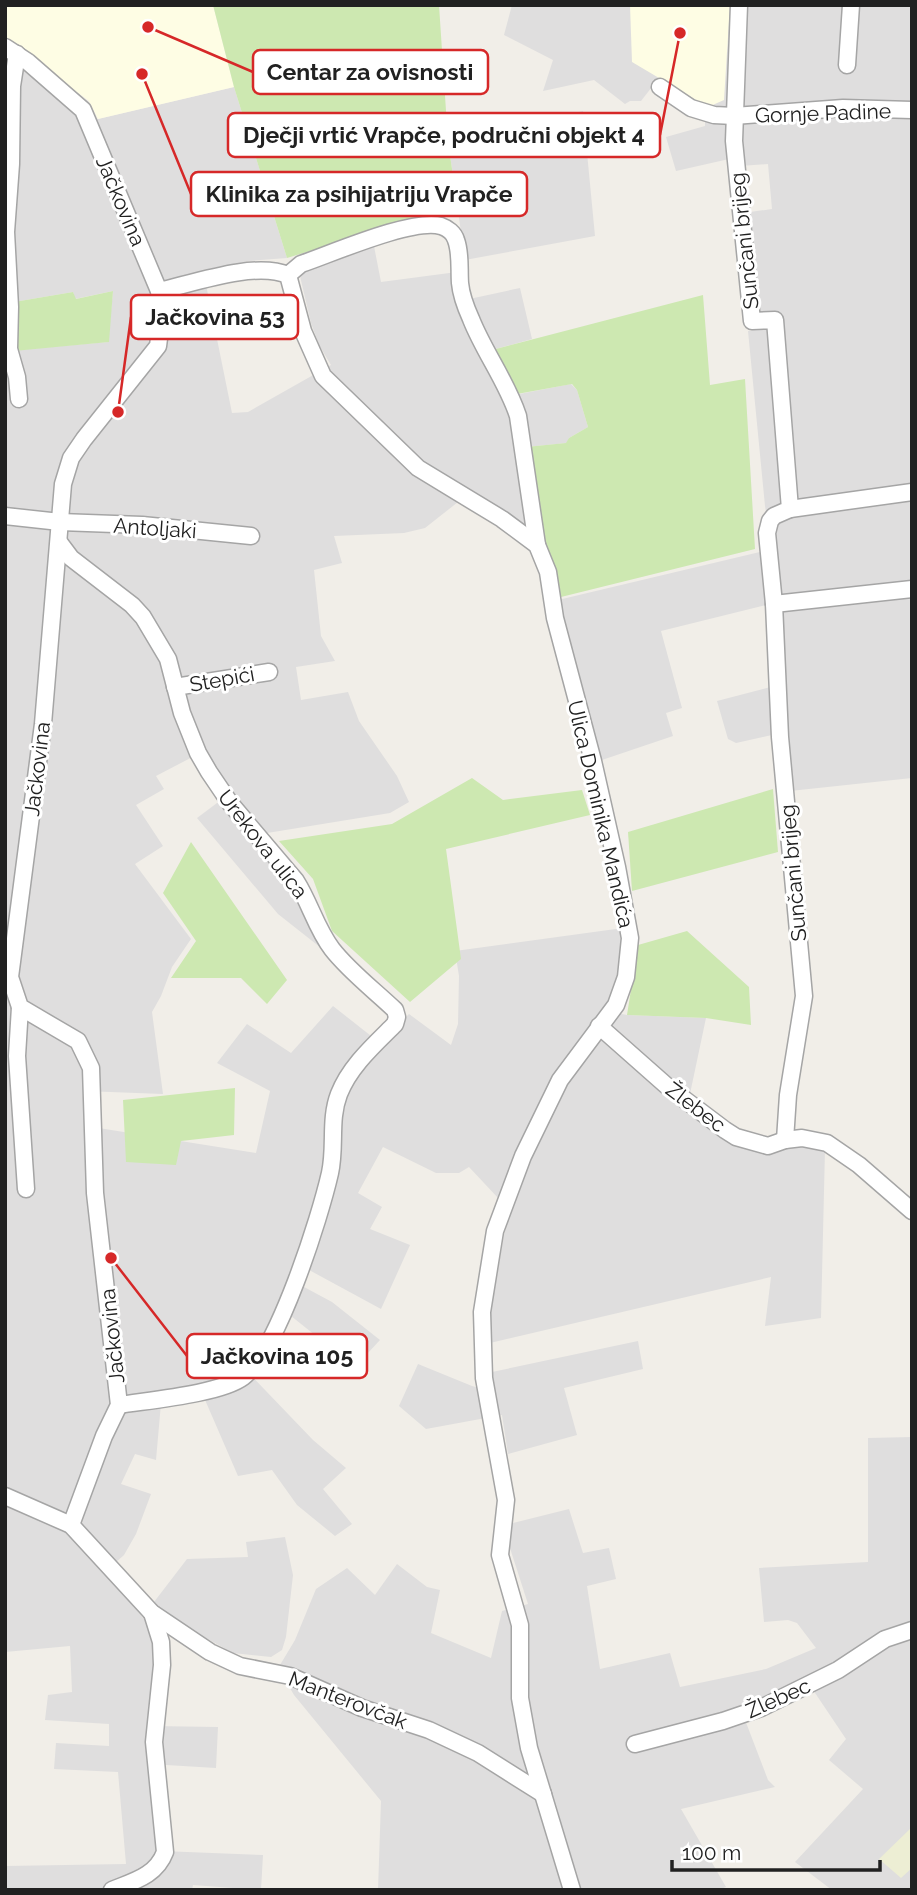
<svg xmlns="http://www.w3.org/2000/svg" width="917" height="1895" font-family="Raleway,sans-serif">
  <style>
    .residential { fill: #dfdede }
    .education { fill: #fefde4 }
    .farmland { fill: #edeed4 }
    .grass { fill: #cde8b1 }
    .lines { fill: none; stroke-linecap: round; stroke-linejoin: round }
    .minor-casing { stroke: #a5a5a5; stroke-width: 19 }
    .minor { stroke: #fff; stroke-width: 16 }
    .labels { text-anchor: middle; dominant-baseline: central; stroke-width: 6; stroke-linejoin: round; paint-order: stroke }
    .street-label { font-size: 21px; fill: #212121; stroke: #fff }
    .leader { fill: none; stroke: #d62828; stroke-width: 2.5 }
    .callout-dot { fill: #d62828; stroke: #fff; stroke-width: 2.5 }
    .callout { fill: #fff; stroke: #d62828; stroke-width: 2.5 }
    .callout-label { font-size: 23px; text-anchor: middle; font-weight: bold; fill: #212121 }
  </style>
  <rect width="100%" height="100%" fill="#f1eee8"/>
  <g class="residential">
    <polygon points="512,5 912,5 912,778 790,791 785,732 736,743 728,739 717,701 782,684 778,602 661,631 682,708 666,713 673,736 599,761 558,600 772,549 765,506 748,331 754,330 743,213 772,209 768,164 740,166 729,159 676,171 666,137 705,126 705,109 655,83 641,101 630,101 625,104 594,80 543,91 553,60 504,35"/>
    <polygon points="5,57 66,103 75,112 83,124 98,119 234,87 287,258 249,261 203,270 232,413 248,412 331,365 319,345 311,323 300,276 301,271 373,241 381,282 457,272 460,301 520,288 532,339 485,352 509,396 571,384 577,390 588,427 569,438 567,443 526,447 529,530 466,490 458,502 425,528 404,533 334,536 342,563 314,570 321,636 335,661 296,667 301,700 348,692 359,721 397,776 409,802 390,813 261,834 330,955 278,914 197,818 229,794 202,752 156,776 164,789 136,805 163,846 135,864 191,939 172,967 161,996 152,1012 163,1094 84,1091 86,1126 256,1153 270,1091 217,1063 247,1024 291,1053 333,1006 380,1043 409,1014 451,1045 458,1024 459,976 455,951 623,928 625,944 616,996 605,1011 627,1015 706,1018 687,1108 725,1136 825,1149 821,1318 765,1326 771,1277 490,1343 491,1310 504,1235 513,1204 499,1199 469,1167 459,1173 436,1173 383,1147 358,1193 382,1207 370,1229 410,1245 381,1309 298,1264 291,1280 332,1302 380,1340 355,1367 281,1308 244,1368 313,1440 346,1468 323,1489 352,1524 335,1536 297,1505 272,1470 238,1476 199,1386 162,1392 156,1460 135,1454 121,1484 151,1494 136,1534 124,1555 106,1571 152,1629 156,1668 152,1726 218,1727 216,1768 150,1764 150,1780 157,1809 162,1851 263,1855 261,1890 193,1885 192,1890 5,1890 5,1866 126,1864 118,1772 54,1769 56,1743 109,1746 109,1724 45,1720 48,1695 72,1692 70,1646 5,1652 5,351 108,342 113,291 75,299 73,292 14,302 5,214"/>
    <polygon points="583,111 595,236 465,260 448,141"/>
    <polygon points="638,1341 643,1369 564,1388 577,1435 508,1454 502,1415 426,1429 399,1406 418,1364 472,1386 495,1392 492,1372"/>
    <polygon points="912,1437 912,1890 832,1890 795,1862 863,1789 829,1760 846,1739 807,1681 742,1712 768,1780 775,1787 681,1809 726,1887 718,1890 378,1890 381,1801 294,1695 280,1671 277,1670 295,1640 316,1589 347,1568 375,1595 397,1564 427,1587 440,1590 431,1633 491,1658 502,1611 528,1604 509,1545 509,1524 569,1509 583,1553 609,1548 616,1579 587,1586 600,1669 670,1653 680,1687 766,1669 816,1648 797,1623 788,1620 764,1622 759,1568 868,1562 868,1438"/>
    <polygon points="285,1537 293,1575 286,1637 282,1650 271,1657 233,1653 161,1613 154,1602 187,1559 248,1557 246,1542"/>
  </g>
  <g class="education">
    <polygon points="5,5 213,5 234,87 98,119 89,101 5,39"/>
    <polygon points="630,5 730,5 724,100 708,107 632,62"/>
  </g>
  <polygon class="farmland" points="912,1827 912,1868 901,1878 879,1859"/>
  <g class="grass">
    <polygon points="213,5 439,5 448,141 454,183 438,212 287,258 234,87"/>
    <polygon points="113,291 109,342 14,351 14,302 73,292 76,299"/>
    <polygon points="703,295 710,385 745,379 755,549 561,597 538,526 526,447 566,443 569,438 588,427 577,390 572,384 517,394 492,350"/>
    <polygon points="472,778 503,800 582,790 590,815 446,849 461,959 410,1002 332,931 313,879 279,841 392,824"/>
    <polygon points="773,789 778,852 632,891 628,832"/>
    <polygon points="191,842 287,980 267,1004 241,978 171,978 196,941 163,893"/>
    <polygon points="687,931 749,987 751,1025 706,1018 627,1015 638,945"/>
    <polygon points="235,1088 234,1135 181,1141 176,1165 126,1162 123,1100"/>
  </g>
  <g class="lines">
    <defs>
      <g id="minor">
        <polyline points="739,5 734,141 752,321 775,320 790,509 774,516 770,521 767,533 774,604 780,737 804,996 788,1095 785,1140"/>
        <polyline points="5,47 28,62 83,110 159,291 163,308 158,346 84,439 71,458 63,484 43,724 10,977 20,1007 78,1041 91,1068 95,1193 119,1405 104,1436 71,1525"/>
        <polyline points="17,54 12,86 11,164 6,232 10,307 9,349 17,377 19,399"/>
        <polyline points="847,65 851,5"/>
        <polyline points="660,87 691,108 714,115 734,116 843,108 912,110"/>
        <path d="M288,275L301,264C331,254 412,218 441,226C447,228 454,233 456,240C461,253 459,269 460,283C461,294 466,308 471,319C484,352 507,382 518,416L537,545"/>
        <path d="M159,291C194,283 255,261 288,275L303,331L323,376L418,468L502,519L537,545L548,572L555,618L593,761L617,867L630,938L626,977L616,1005L560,1080L523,1156L495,1231L482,1312L484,1378L506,1500L500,1555L520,1625V1698L529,1748L572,1890"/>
        <polyline points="790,509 912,492"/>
        <polyline points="5,516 60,522 142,525 251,536"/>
        <path d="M59,542L71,558L132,605L143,617L168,659L182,713L198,753L209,772L230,803L296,881C310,903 316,928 332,949C349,971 374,990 395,1010L397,1017L395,1024C374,1045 350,1066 339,1094C329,1120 336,1146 330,1173C320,1217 278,1351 243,1377C220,1394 150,1400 119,1405"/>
        <polyline points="774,604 912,589"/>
        <polyline points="175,687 269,672"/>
        <polyline points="20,1007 17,1056 26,1189"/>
        <polyline points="599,1026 668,1087 725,1130 736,1137 768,1146 785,1140 802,1138 827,1143 859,1165 912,1211"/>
        <polyline points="5,1496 71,1525 152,1613 210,1652 240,1666 290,1676 362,1708 429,1730 478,1753 543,1794"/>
        <polyline points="635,1744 723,1721 761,1708 838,1670 885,1639 912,1630"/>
        <path d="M112,1890C134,1881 156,1876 165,1852L154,1742L162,1665L161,1642L152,1613"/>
      </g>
    </defs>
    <use href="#minor" class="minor-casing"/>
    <use href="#minor" class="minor"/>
  </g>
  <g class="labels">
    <g class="street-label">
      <text transform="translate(823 113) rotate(-2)">Gornje Padine</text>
      <text transform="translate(121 201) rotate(67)">Jačkovina</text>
      <text transform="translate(744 241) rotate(-96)">Sunčani brijeg</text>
      <text transform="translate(155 528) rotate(4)">Antoljaki</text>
      <text transform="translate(222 679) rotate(-10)">Stepići</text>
      <text transform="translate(37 769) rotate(-83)">Jačkovina</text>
      <text transform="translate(601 814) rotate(77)">Ulica Dominika Mandića</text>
      <text transform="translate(263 844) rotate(52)">Urekova ulica</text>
      <text transform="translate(793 873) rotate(-95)">Sunčani brijeg</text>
      <text transform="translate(696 1107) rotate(37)">Žlebec</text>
      <text transform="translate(112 1336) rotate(-96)">Jačkovina</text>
      <text transform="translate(778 1698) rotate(-24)">Žlebec</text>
      <text transform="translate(348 1700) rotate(21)">Manterovčak</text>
    </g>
  </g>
  <path class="leader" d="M148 27L253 72M680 33L660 135M142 74L191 194M118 412L131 317M111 1258L187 1356"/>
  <g class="callout-dot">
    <circle cx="148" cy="27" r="7"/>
    <circle cx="680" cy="33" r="7"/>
    <circle cx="142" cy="74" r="7"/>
    <circle cx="118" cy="412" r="7"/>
    <circle cx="111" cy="1258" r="7"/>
  </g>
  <g class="callout">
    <rect x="253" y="50" width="235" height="44" rx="7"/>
    <rect x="228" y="113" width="432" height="44" rx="7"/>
    <rect x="191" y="172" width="336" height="44" rx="7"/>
    <rect x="131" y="295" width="167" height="44" rx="7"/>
    <rect x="187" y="1334" width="180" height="44" rx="7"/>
  </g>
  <g class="callout-label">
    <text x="370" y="80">Centar za ovisnosti</text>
    <text x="444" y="143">Dječji vrtić Vrapče, područni objekt 4</text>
    <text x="359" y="202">Klinika za psihijatriju Vrapče</text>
    <text x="215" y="325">Jačkovina 53</text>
    <text x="277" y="1364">Jačkovina 105</text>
  </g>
  <rect width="917" height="1895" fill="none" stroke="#212121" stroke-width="14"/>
  <path d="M672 1860v10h208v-10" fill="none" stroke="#212121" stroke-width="3.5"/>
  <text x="682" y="1860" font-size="21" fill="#212121" stroke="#ffffff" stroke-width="5" paint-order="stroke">100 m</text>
</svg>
